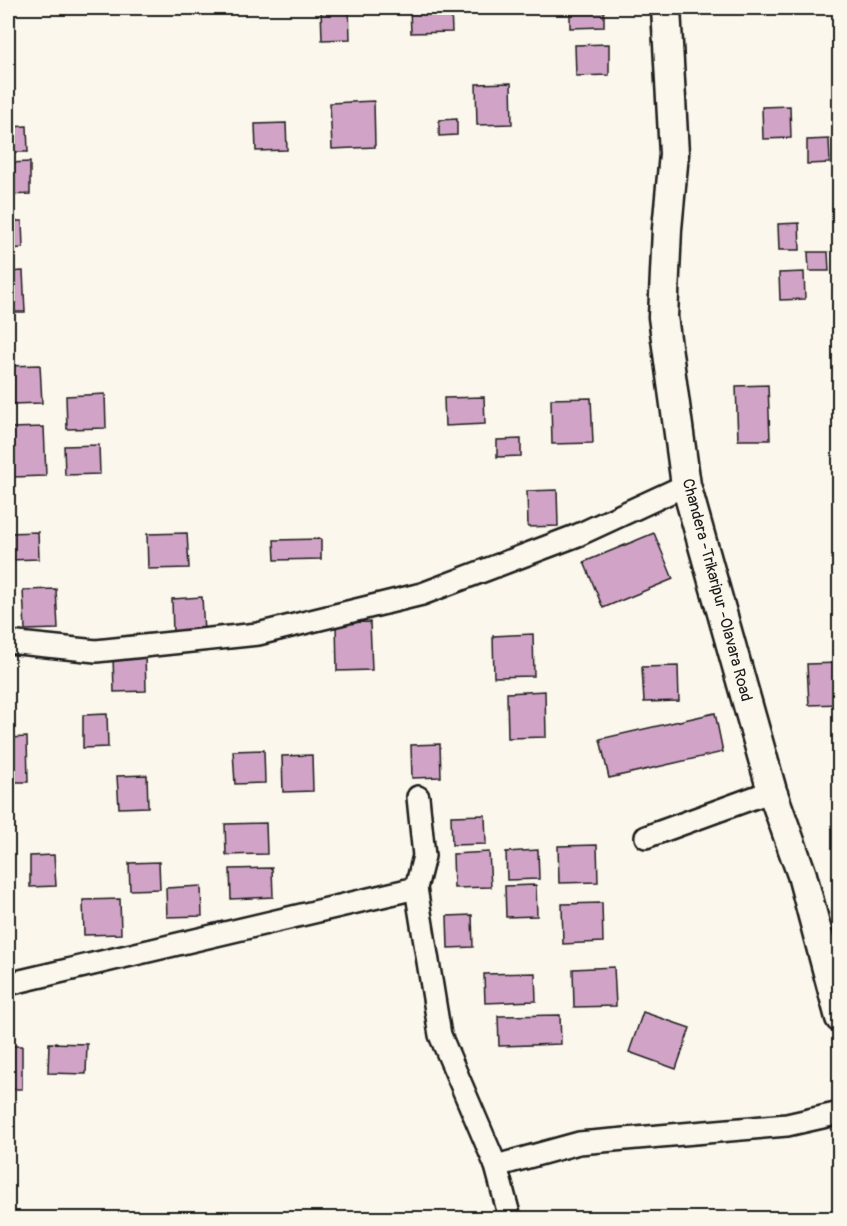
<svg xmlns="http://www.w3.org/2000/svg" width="847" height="1226" font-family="Pangolin,sans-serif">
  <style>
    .building { fill: #d1a4c7; stroke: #1c1c1c; stroke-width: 1.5 }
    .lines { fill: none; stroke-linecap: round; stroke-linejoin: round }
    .street-casing { stroke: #1c1c1c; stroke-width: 26 }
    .secondary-casing { stroke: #1c1c1c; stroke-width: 33 }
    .street { stroke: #fbf7ec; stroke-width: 21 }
    .secondary { stroke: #fbf7ec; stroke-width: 28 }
    .labels { text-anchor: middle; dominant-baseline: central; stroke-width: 4.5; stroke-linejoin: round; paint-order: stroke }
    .street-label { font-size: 16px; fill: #1c1c1c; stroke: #fbf7ec }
  </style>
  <rect width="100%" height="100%" fill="#fbf7ec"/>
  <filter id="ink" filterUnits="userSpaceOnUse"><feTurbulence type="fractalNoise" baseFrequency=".0167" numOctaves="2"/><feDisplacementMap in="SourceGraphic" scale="12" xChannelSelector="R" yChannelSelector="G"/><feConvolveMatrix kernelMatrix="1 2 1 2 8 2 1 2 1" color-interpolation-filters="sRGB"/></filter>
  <g filter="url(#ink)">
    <g class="building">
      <polygon points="97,8 123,8 123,13 97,14"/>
      <polygon points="321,8 349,8 350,39 322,40"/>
      <polygon points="410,8 451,8 452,32 411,33"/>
      <polygon points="570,8 604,8 604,27 570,28"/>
      <polygon points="609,44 609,75 576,76 575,45"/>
      <polygon points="511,83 512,124 477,125 476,84"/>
      <polygon points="374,101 375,147 332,149 330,103"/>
      <polygon points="790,106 791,138 763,139 762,107"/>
      <polygon points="457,119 457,135 439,136 439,120"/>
      <polygon points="286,123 287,150 256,151 255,124"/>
      <polygon points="27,126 28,152 8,152 8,127"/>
      <polygon points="829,139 830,163 807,164 807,140"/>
      <polygon points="30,162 30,194 8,195 8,163"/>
      <polygon points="8,221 22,221 23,248 8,249"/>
      <polygon points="799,223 800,250 779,250 778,224"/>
      <polygon points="808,252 828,252 829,271 809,271"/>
      <polygon points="23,271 25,312 8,312 8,272"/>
      <polygon points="804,272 805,299 780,300 779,273"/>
      <polygon points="40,365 42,403 11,404 9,366"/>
      <polygon points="768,385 770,440 738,440 736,386"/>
      <polygon points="105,394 106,428 67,429 66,396"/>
      <polygon points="484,397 485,424 445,426 444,398"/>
      <polygon points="591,398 593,443 552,444 551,399"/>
      <polygon points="44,427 46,476 12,477 11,428"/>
      <polygon points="521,439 521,456 497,457 497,440"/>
      <polygon points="99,445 100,474 65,475 64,446"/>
      <polygon points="557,490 558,526 528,527 527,491"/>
      <polygon points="38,532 39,559 8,560 8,533"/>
      <polygon points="187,533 189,568 148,569 147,534"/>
      <polygon points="654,533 673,579 603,608 584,562"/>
      <polygon points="321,539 321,559 275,560 274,540"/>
      <polygon points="56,589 58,629 25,630 23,590"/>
      <polygon points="202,597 204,632 173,634 172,599"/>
      <polygon points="370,622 372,670 337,671 336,623"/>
      <polygon points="533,634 534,676 494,677 493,636"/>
      <polygon points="145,654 146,691 114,692 113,655"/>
      <polygon points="839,663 840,704 809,705 807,664"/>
      <polygon points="678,666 679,701 644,702 642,667"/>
      <polygon points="545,691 546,737 508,738 507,693"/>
      <polygon points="715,713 723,752 609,778 600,739"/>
      <polygon points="107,714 108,747 83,748 83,715"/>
      <polygon points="27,737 28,782 8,782 8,738"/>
      <polygon points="440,744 441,777 412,778 411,745"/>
      <polygon points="264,750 265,783 235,784 233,751"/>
      <polygon points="312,755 313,791 283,792 282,756"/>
      <polygon points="147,775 148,807 119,808 117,776"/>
      <polygon points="485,815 486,844 452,845 451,816"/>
      <polygon points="266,823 267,854 226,855 225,824"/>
      <polygon points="597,845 598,882 559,883 558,846"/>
      <polygon points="538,850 539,879 507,880 506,852"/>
      <polygon points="489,852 491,887 454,888 453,854"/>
      <polygon points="54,855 56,886 30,887 30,856"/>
      <polygon points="159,862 160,889 130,890 129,863"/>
      <polygon points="272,868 273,897 231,899 230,869"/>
      <polygon points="536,885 537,916 506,917 505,886"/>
      <polygon points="201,886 202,916 167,917 166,888"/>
      <polygon points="120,899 121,934 84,935 83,900"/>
      <polygon points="602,903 603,942 563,944 562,904"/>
      <polygon points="472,915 473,947 448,948 447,916"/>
      <polygon points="614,967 616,1006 574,1007 573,969"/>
      <polygon points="535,973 536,1001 485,1003 484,974"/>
      <polygon points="643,1012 690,1028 676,1069 629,1052"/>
      <polygon points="560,1015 561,1044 499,1046 498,1016"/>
      <polygon points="49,1043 87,1044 86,1074 48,1073"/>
      <rect x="8" y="1046" width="14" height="43"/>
    </g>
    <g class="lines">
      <defs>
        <g id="street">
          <polyline points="8,642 96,651 258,634 422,594 578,535 686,485"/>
          <polyline points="418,797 424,856 416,888 440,1035 496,1166 510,1218"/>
          <polyline points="646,837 772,791"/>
          <polyline points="8,984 416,888"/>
          <polyline points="496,1166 579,1143 787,1125 840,1113"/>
        </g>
        <polyline id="secondary" points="666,8 674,154 667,229 663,317 686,485 772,791 802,875 840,1018"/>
      </defs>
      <use href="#street" class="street-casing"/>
      <use href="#secondary" class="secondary-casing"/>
      <use href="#street" class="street"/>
      <use href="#secondary" class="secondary"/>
    </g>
  </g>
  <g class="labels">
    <g class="street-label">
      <text transform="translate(717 590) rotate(75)">Chandera -Trikaripur -Olavara Road</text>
    </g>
  </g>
  <rect width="847" height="1226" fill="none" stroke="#fbf7ec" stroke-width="30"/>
  <rect x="15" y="15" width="817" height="1196" fill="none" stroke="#1c1c1c" stroke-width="2" filter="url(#ink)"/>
</svg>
